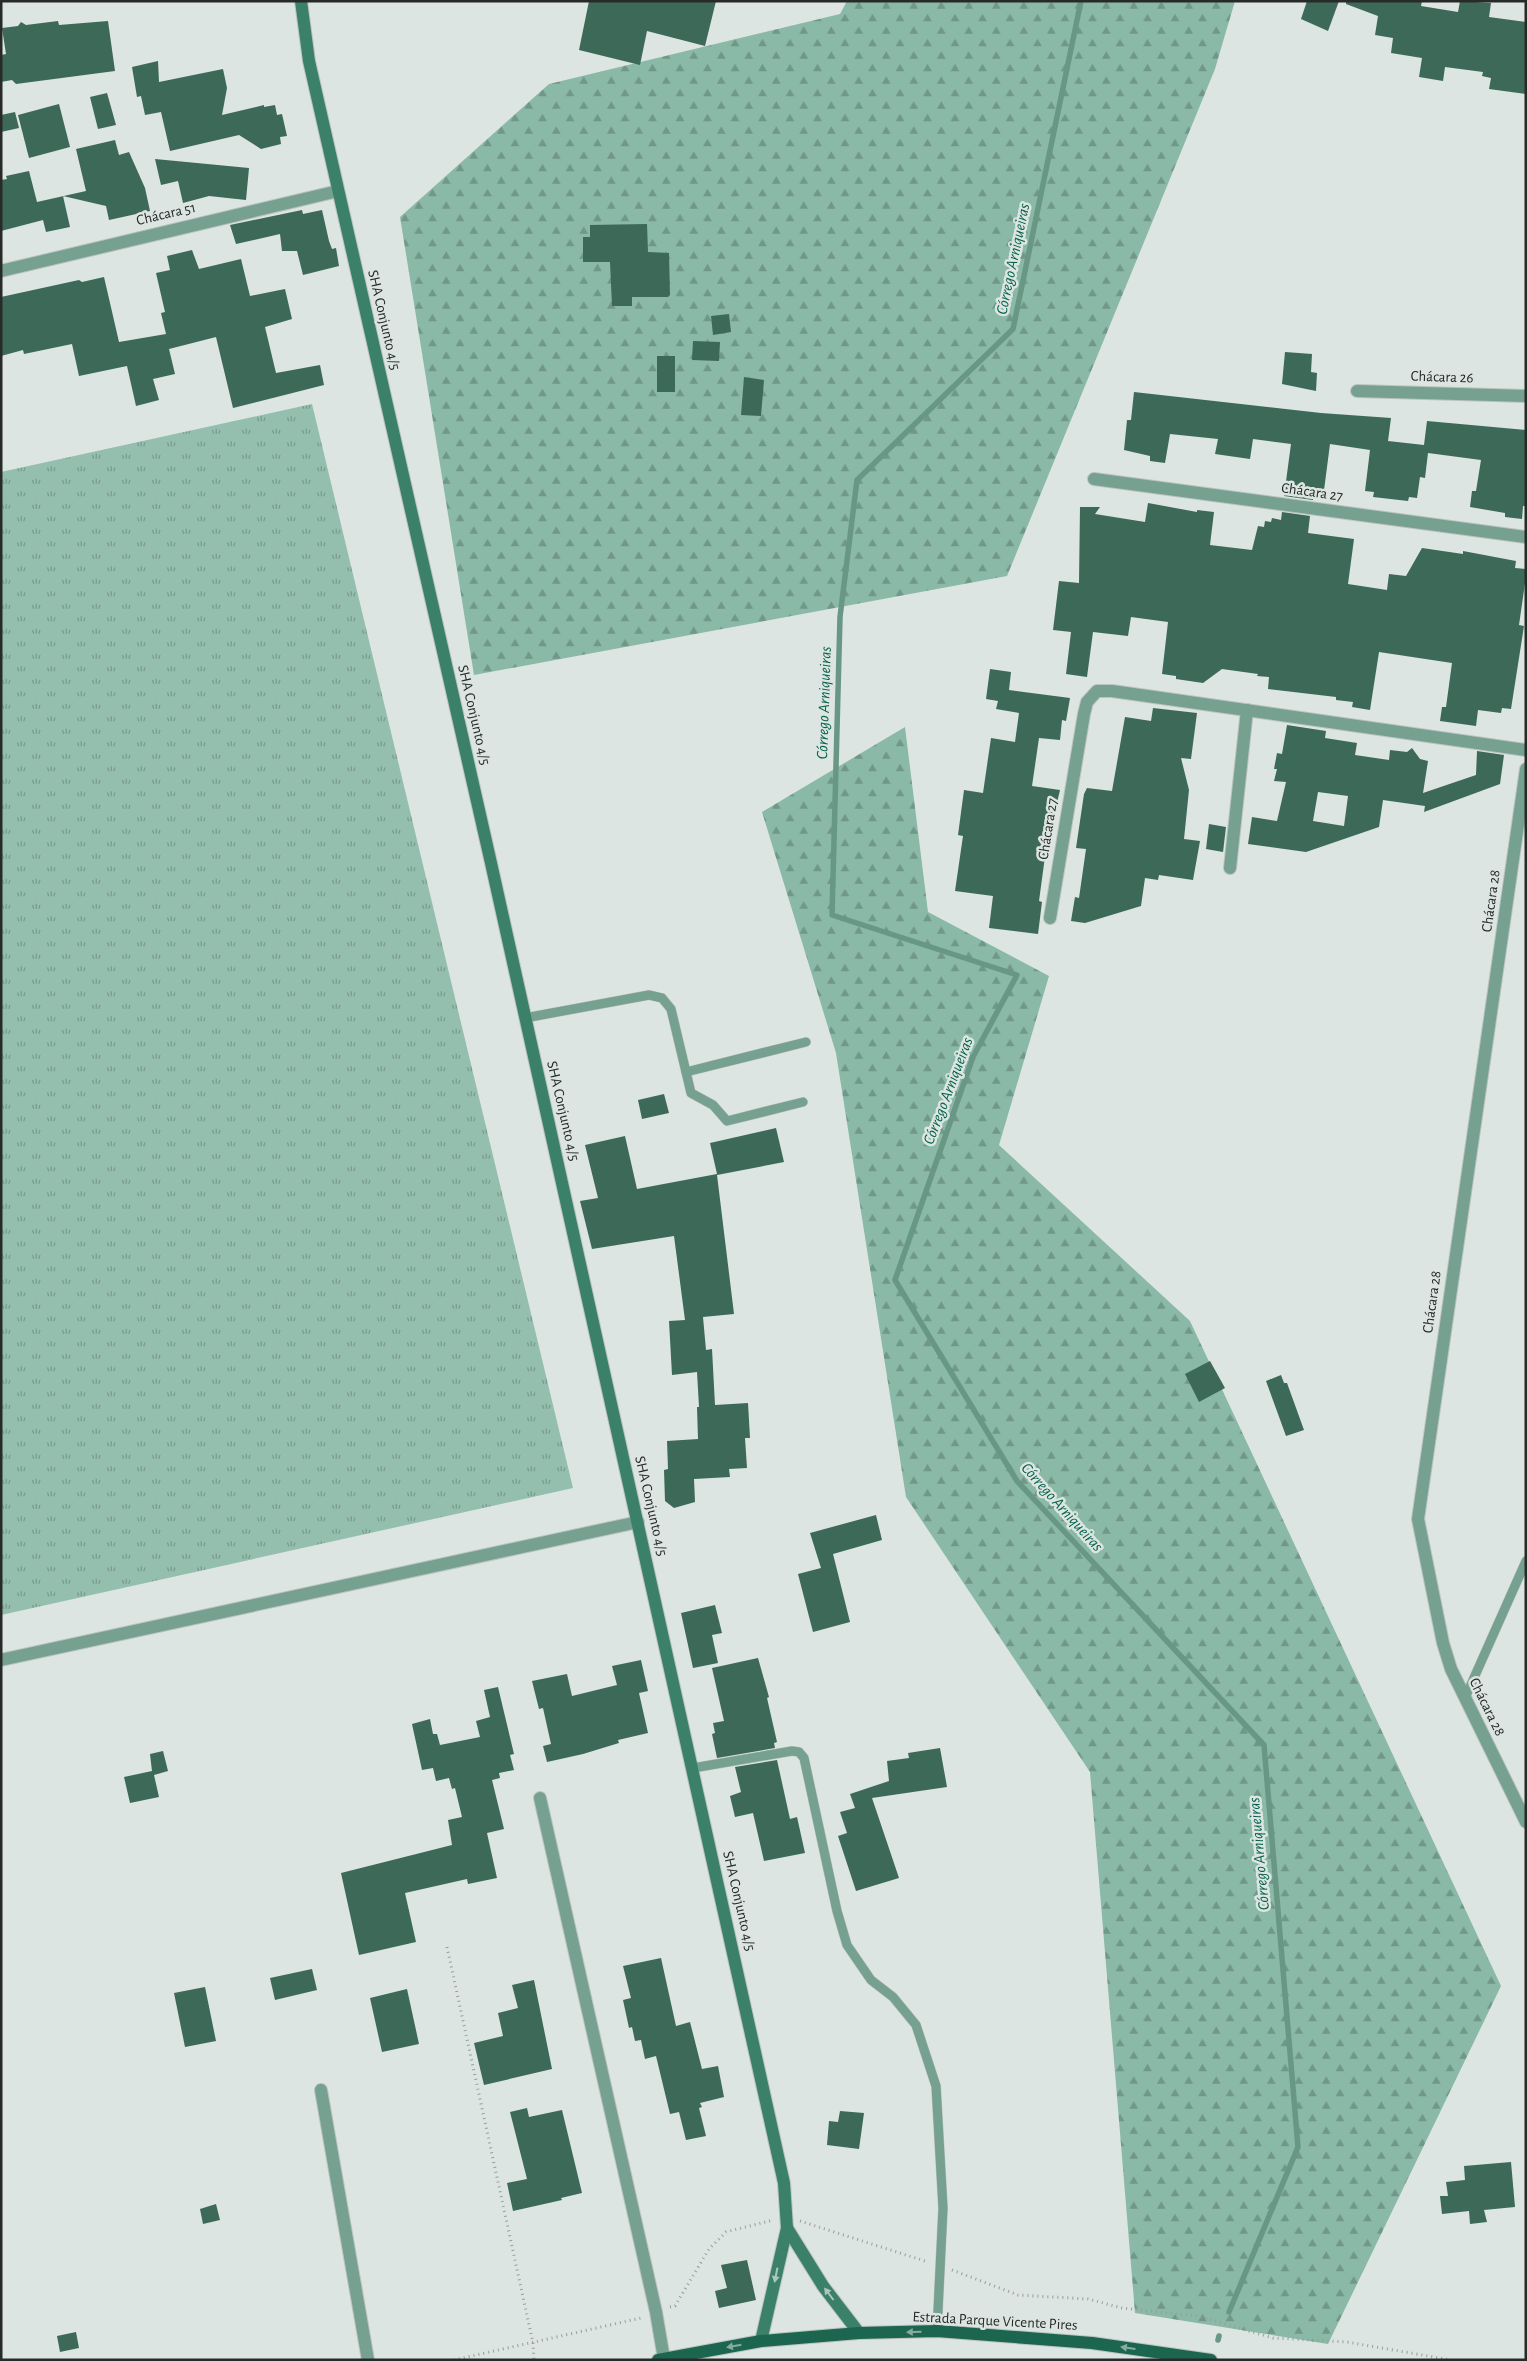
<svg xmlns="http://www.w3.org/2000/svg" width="1527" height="2361" font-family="'Alegreya Sans',sans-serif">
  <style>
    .grass { fill: url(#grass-tufts) }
    .forest { fill: url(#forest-firs) }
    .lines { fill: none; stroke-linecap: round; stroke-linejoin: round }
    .stream { stroke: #699785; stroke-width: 5.5 }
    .building { fill: #3c6958; fill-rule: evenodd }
    .lane-casing { stroke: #bbc3c0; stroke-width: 10 }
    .street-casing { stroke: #bbc3c0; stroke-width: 14 }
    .secondary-casing { stroke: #bbc3c0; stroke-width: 14 }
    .primary-casing { stroke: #bbc3c0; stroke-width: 14 }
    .path { stroke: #989e9b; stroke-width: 3; stroke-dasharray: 1 4; stroke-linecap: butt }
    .lane { stroke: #76a090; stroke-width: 9 }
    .street { stroke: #76a090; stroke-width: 12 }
    .secondary { stroke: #3b8068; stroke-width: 12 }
    .primary { stroke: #1c654f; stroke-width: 12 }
    .oneway { fill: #acc7bd }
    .oneway2 { fill: #86ab9f }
    .labels { text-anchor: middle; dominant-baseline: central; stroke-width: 5; stroke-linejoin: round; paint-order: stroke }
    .street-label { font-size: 15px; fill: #272a28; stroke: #dce5e1 }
    .water-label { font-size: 16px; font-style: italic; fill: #06624a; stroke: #dce5e1 }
  </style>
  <defs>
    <pattern id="grass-tufts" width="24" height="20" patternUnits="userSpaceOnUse" patternTransform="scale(1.25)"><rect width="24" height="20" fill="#94bead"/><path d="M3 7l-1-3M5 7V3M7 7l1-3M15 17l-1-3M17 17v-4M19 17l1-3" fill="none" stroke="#799b8d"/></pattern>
    <pattern id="forest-firs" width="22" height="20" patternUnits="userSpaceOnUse" patternTransform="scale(1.25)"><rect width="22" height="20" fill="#8ab9a7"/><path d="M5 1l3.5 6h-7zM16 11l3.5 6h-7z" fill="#719788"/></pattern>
  </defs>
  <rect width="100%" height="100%" fill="#dce5e1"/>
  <polygon class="grass" points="312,404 573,1488 1,1615 1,472"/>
  <g class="forest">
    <polygon points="847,1 1235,1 1215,69 1007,576 474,675 400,217 549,84 840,14"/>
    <polygon points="905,727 928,912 1049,976 999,1145 1190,1321 1501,1986 1328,2344 1135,2313 1090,1772 906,1497 836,1053 762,812"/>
  </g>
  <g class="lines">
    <g class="stream">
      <polyline points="1081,1 1013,329 857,480 840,617 832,915 1017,975 973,1057 895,1280 1017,1481 1264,1745 1298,2147 1229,2312"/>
      <polyline points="1218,2340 1219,2336"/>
    </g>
  </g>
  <g class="building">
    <polygon points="589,1 716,1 705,46 647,31 640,65 579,50"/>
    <polygon points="1307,1 1339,1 1328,31 1301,19"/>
    <polygon points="1346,1 1422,1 1421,6 1458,12 1460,1 1491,3 1489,17 1526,22 1526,94 1489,89 1491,78 1482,76 1483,72 1445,67 1443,81 1419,77 1422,58 1391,53 1393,38 1375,35 1378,16 1346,4"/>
    <polygon points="58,21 59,25 108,21 115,71 16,84 12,80 1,82 1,55 6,54 2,28 18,26 21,22 26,25"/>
    <polygon points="158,61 159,82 223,69 227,88 222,115 264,105 264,107 275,105 277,115 282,114 287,136 280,137 281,144 261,149 239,135 170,151 161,112 145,115 141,96 137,97 132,67"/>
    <polygon points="107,93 116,125 98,129 90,97"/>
    <polygon points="59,104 70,147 29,158 18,115"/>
    <polygon points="15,112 19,128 1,132 1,115"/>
    <polygon points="115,140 119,155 129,152 145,188 150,211 109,220 106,206 63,196 70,227 46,232 43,220 1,231 1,180 7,179 6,176 29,171 37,202 86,191 76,149"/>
    <polygon points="155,159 249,168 246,200 209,196 183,203 178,181 161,185"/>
    <polygon points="302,210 303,214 322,210 329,241 332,249 336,248 339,266 303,275 297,251 282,251 280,234 236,244 230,225"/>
    <polygon points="647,224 648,252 669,253 670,295 668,297 632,297 632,306 612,306 610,262 583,262 583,237 590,237 590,225"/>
    <polygon points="192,250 199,269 241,259 250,296 285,289 292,319 265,327 276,373 320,365 324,385 233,408 216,337 169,349 175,374 153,379 159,400 136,406 127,366 79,376 72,344 24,354 23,350 1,356 1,297 79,280 82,282 104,277 119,342 166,334 161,313 165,312 156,273 170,270 167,256"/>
    <polygon points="729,314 731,332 713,335 711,316"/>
    <polygon points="693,341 720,342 719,361 692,360"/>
    <polygon points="1285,352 1312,354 1311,372 1317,373 1316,391 1282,384"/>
    <rect x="657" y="356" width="18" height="36"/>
    <polygon points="744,377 764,380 761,416 741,415"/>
    <polygon points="1134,392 1321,413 1391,418 1388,441 1424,445 1427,421 1526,430 1526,506 1523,506 1522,519 1505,517 1505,513 1470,507 1472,491 1476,491 1481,460 1428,453 1425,478 1420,477 1417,498 1409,497 1408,501 1373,497 1374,492 1365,491 1370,450 1330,444 1323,498 1313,497 1313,500 1284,496 1291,444 1253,439 1250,459 1215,454 1218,439 1170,434 1165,463 1150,461 1150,456 1124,450 1127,420 1131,420"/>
    <polygon points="1148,503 1197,512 1197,510 1214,512 1210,545 1252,550 1258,526 1264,527 1265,521 1271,522 1272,518 1281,520 1282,512 1310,516 1308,533 1354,539 1348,584 1387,590 1389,574 1406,576 1422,548 1463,554 1463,551 1516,561 1515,568 1526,569 1526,576 1519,625 1524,626 1511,709 1502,708 1501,713 1478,710 1476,726 1440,721 1442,707 1446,707 1452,663 1379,652 1370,710 1352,707 1353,702 1336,700 1336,697 1268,689 1269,677 1257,676 1258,674 1222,669 1203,683 1176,679 1176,676 1162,674 1168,622 1131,617 1128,636 1093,632 1087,677 1066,674 1071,632 1053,630 1059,581 1079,583 1080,507 1100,507 1095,514 1145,522"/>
    <polygon points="990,669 1011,672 1009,690 1070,698 1066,721 1062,720 1060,740 1039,738 1032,786 1060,790 1046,849 1039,901 1042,902 1038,934 989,928 993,896 955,891 963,836 958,835 964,790 983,793 991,738 1015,742 1019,713 996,709 998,701 986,699"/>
    <polygon points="1153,708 1197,713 1191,759 1181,758 1189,790 1184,839 1200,841 1193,880 1159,875 1158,880 1145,878 1141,906 1085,923 1071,921 1075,897 1079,898 1086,849 1076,848 1084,794 1087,788 1112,791 1125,717 1151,721"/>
    <path d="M1287,725L1326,731L1325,738L1357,743L1355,755L1389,760L1390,750L1407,752L1412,748L1420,759L1428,761L1423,793L1476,775L1477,751L1504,755L1500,784L1424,812L1425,806L1383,800L1379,827L1306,852L1248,844L1252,817L1277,821L1286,782L1274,781L1277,769H1274L1277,753L1282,754ZM1318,792L1348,796L1344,826L1313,821Z"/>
    <polygon points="1209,824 1226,827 1223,852 1206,849"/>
    <polygon points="664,1094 669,1113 642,1119 638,1100"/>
    <polygon points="776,1128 784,1162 717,1175 734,1314 703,1317 706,1350 712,1349 715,1405 748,1403 750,1438 745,1438 747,1468 729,1469 730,1477 694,1479 695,1502 674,1508 665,1501 664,1470 668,1469 667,1441 698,1439 697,1407 699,1407 697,1372 672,1375 669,1321 685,1320 674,1236 592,1249 580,1201 598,1198 585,1145 625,1136 637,1189 717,1174 710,1143"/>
    <polygon points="1210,1361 1225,1388 1199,1402 1185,1374"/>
    <polygon points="1281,1375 1284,1383 1287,1383 1304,1430 1286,1436 1266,1381"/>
    <polygon points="876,1515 882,1540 833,1554 850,1622 813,1632 798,1574 821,1568 810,1533"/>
    <polygon points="715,1605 722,1633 712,1635 718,1663 693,1668 681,1613"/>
    <polygon points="758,1658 769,1697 767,1698 777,1742 774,1743 775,1748 717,1758 712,1734 715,1733 713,1723 724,1721 712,1668"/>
    <polygon points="641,1660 648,1691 639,1693 648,1733 618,1740 619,1743 583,1754 547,1762 543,1746 551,1744 543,1708 539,1709 532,1681 567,1674 572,1696 617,1685 612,1666"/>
    <polygon points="498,1687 514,1754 510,1755 514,1770 499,1773 500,1778 492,1780 504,1829 487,1833 497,1878 468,1884 467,1879 405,1893 416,1942 359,1955 341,1873 452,1845 448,1820 462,1817 455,1788 452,1789 449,1778 436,1781 433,1768 422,1770 412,1724 430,1719 433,1734 437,1734 440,1745 480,1737 476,1721 490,1717 484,1690"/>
    <polygon points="940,1748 947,1787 872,1798 899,1878 856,1891 838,1836 847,1833 840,1812 855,1808 850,1794 889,1781 887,1761 909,1758 908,1753"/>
    <polygon points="163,1751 168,1771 154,1775 159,1797 130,1803 124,1777 152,1771 150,1754"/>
    <polygon points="777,1760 790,1819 797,1817 805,1853 764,1861 753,1813 735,1817 730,1796 741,1792 735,1767"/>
    <polygon points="661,1958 676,2026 690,2022 702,2069 718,2066 724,2097 700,2103 702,2107 699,2108 706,2136 686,2140 679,2112 670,2114 656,2056 645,2059 641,2040 635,2041 632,2027 629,2028 623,2000 631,1998 623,1966"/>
    <polygon points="312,1969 317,1990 275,2000 270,1978"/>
    <polygon points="534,1980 552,2069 484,2085 474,2043 503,2036 498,2013 518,2008 512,1985"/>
    <polygon points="205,1987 216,2041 185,2047 174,1993"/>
    <polygon points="407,1989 419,2044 382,2052 370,1998"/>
    <polygon points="527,2108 529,2117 562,2110 582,2193 561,2198 562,2200 513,2211 507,2183 527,2179 510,2112"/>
    <polygon points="840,2111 864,2113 859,2149 827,2145 829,2121 838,2122"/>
    <polygon points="1511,2162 1515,2207 1484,2210 1487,2222 1470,2224 1469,2211 1442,2214 1440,2196 1448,2196 1446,2182 1465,2180 1464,2166"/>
    <polygon points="216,2204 220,2220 203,2224 200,2209"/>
    <polygon points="747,2260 756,2300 719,2308 715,2291 727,2288 721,2265"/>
    <polygon points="76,2332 79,2348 60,2352 57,2336"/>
  </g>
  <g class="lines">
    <defs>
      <g id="lane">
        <polyline points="525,1018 649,995 662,998 671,1009 691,1093 713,1105 727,1121 803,1102"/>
        <polyline points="686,1072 806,1042"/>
        <polyline points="1465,1698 1526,1561"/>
        <polyline points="693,1768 792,1751 799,1752 804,1758 837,1911 847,1945 871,1980 893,1997 916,2025 936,2086 943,2208 937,2331"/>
      </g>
      <g id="street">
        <polyline points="1,271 338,191"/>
        <polyline points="1357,391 1526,396"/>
        <polyline points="1094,479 1526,537"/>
        <polyline points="1526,769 1418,1519 1443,1643 1451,1669 1526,1822"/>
        <polyline points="1230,868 1247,710"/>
        <polyline points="1050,918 1084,714 1087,702 1097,691 1112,691 1526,750"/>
        <polyline points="1,1660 638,1522"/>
        <polyline points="540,1798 656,2312 664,2359"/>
        <polyline points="321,2090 368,2360"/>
      </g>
      <g id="secondary">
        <polyline points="301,1 309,61 491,863 784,2183 787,2228 761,2341"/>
        <polyline points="787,2228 823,2286 859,2333"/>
      </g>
      <polyline id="primary" points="658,2360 761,2341 859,2333 937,2331 1092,2343 1211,2360"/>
    </defs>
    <use href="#lane" class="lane-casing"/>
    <use href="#street" class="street-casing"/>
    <use href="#secondary" class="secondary-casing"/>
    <use href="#primary" class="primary-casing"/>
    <g class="path">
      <polyline points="447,1947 533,2343 534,2360"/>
      <polyline points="800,2221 928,2262"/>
      <polyline points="952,2270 1018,2295 1088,2299 1122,2308 1197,2316 1273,2338 1347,2342 1451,2360"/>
      <polyline points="670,2307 675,2306 709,2249 726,2232 773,2220"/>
      <polyline points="454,2360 641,2318"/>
    </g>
    <use href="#lane" class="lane"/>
    <use href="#street" class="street"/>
    <use href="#secondary" class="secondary"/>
    <use href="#primary" class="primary"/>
  </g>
  <defs><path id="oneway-solid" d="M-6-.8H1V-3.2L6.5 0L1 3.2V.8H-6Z" transform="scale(1.25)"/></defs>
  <g class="oneway">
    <use href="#oneway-solid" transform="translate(776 2275) rotate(101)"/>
    <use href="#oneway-solid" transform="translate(829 2294) rotate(-127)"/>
  </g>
  <g class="oneway2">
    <use href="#oneway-solid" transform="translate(914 2332) rotate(179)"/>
    <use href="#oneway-solid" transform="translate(734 2346) rotate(170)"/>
    <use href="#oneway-solid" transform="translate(1128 2348) rotate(-172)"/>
  </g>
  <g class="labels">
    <g class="street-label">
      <text transform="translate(166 214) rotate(-13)">Chácara 51</text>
      <text transform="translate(384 320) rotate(77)">SHA Conjunto 4/5</text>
      <text transform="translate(1442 377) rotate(2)">Chácara 26</text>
      <text transform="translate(1312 492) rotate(8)">Chácara 27</text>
      <text transform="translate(474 715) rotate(77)">SHA Conjunto 4/5</text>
      <text transform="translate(1048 829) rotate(-81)">Chácara 27</text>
      <text transform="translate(1491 901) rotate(-82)">Chácara 28</text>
      <text transform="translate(563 1111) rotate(77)">SHA Conjunto 4/5</text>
      <text transform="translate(1432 1302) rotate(-82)">Chácara 28</text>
      <text transform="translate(651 1506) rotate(77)">SHA Conjunto 4/5</text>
      <text transform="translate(1487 1707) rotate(64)">Chácara 28</text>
      <text transform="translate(739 1901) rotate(77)">SHA Conjunto 4/5</text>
      <text transform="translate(995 2321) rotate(3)">Estrada Parque Vicente Pires</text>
    </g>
    <g class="water-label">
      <text transform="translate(1013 259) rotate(-78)">Córrego Arniqueiras</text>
      <text transform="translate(824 703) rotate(-88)">Córrego Arniqueiras</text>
      <text transform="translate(948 1091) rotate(-69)">Córrego Arniqueiras</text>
      <text transform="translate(1062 1507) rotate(48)">Córrego Arniqueiras</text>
      <text transform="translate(1259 1854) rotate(-95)">Córrego Arniqueiras</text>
    </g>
  </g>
  <rect width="1527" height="2361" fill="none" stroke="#272a28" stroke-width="5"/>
</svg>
